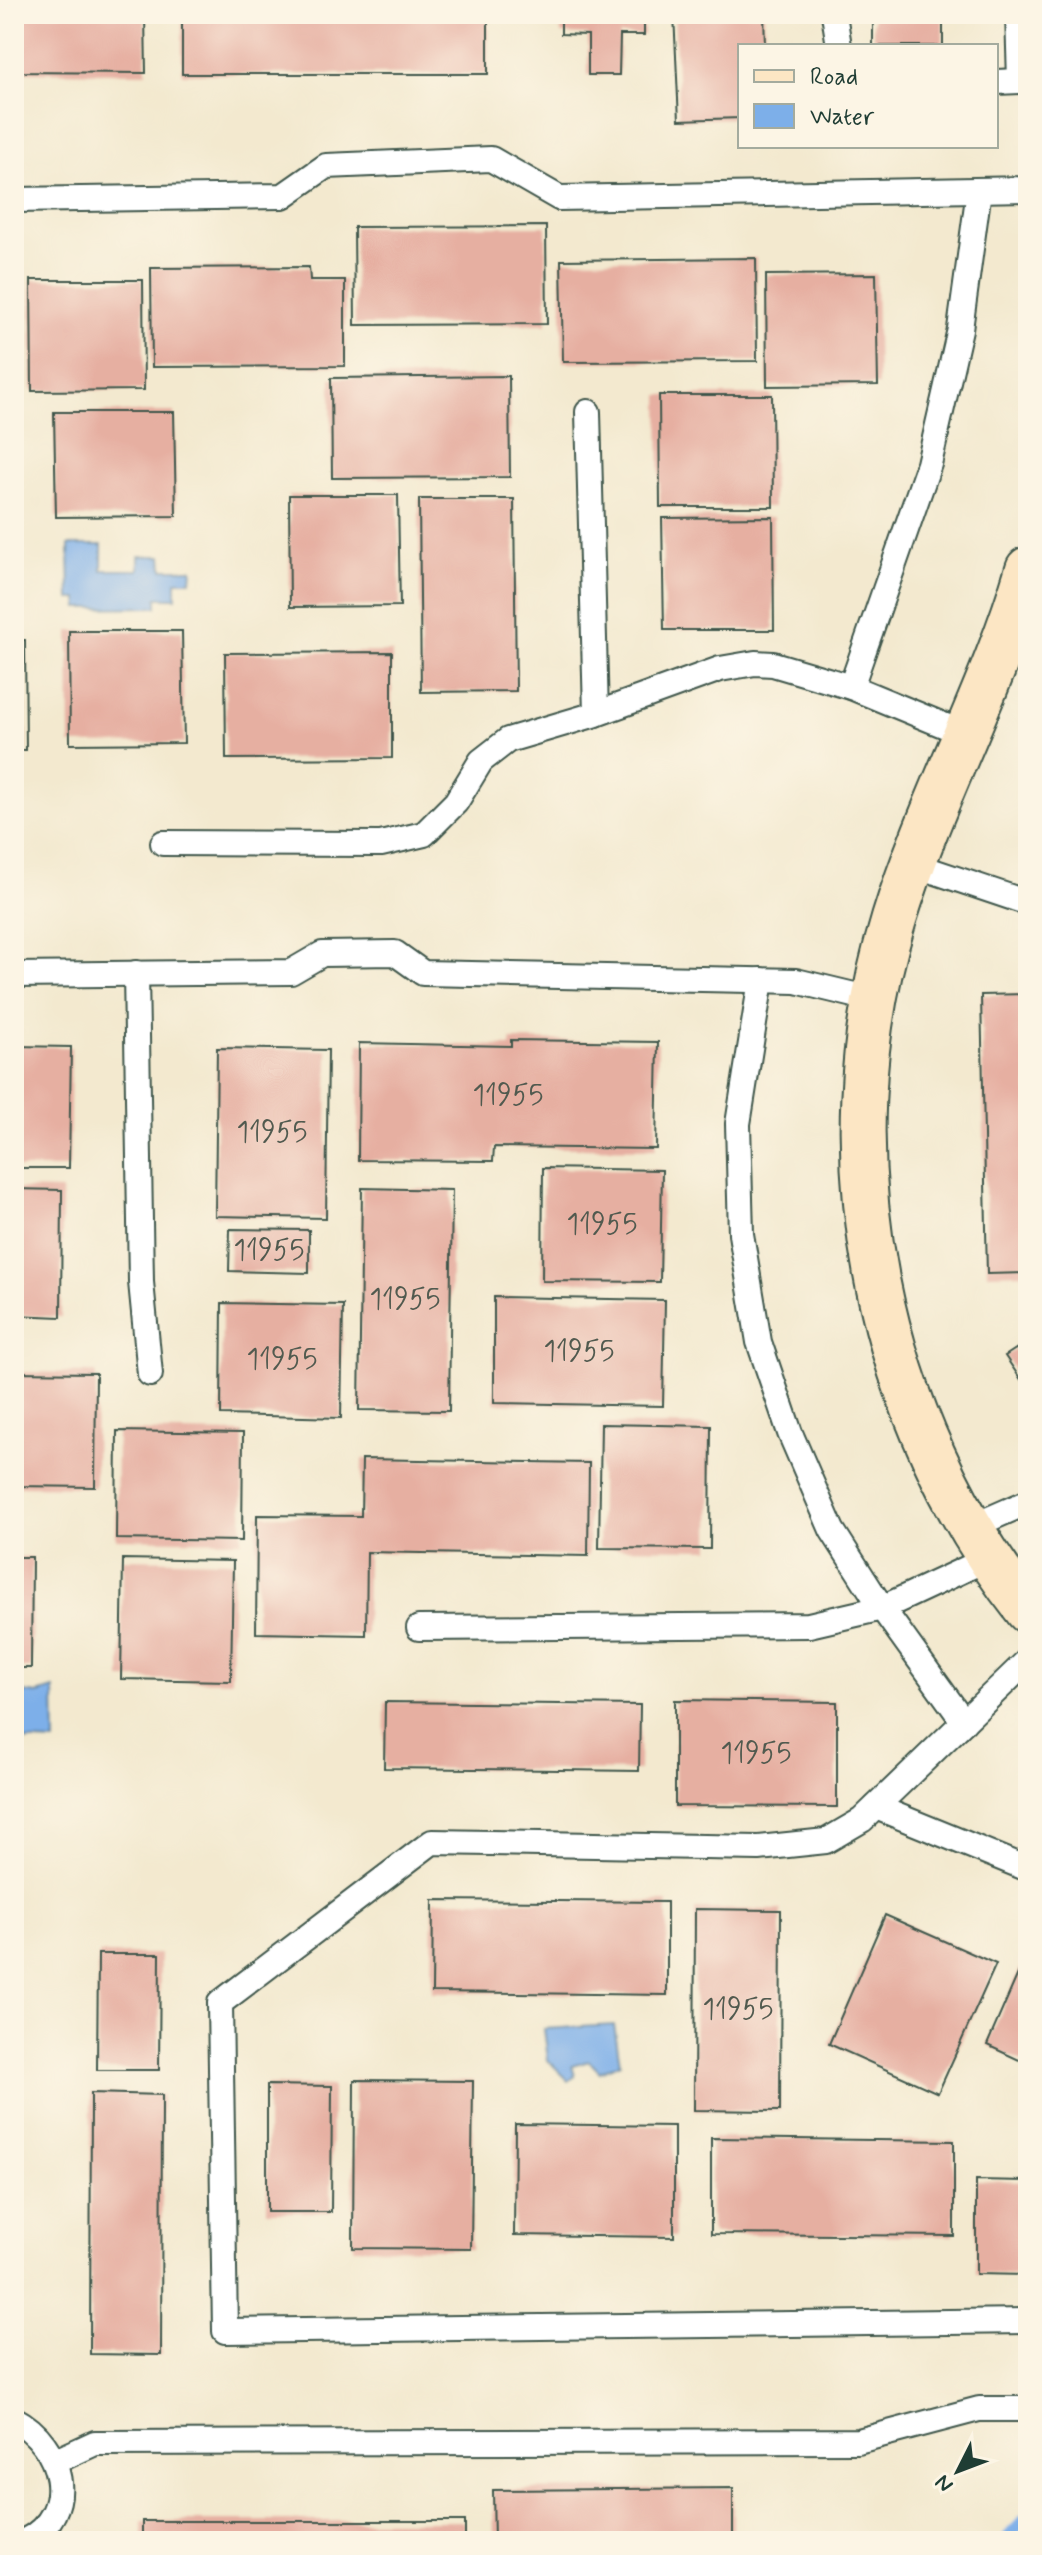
<svg xmlns="http://www.w3.org/2000/svg" width="1042" height="2555" font-family="Mynerve,sans-serif">
  <style>
    .water { fill: #7dafe9; stroke: #4e768e; stroke-width: 2 }
    .lines { fill: none; stroke-linecap: round; stroke-linejoin: round }
    .stream { stroke: #7dafe9; stroke-width: 12 }
    .building { fill: #e6afa1 }
    .lane-casing { stroke: #3f574b; stroke-width: 28 }
    .secondary-casing { stroke: #3f574b; stroke-width: 48 }
    .lane { stroke: #fff; stroke-width: 24 }
    .secondary { stroke: #fce6c4; stroke-width: 44 }
    .labels { text-anchor: middle; dominant-baseline: central; stroke-width: 7; stroke-linejoin: round; paint-order: stroke }
    .number-label { font-size: 28px; fill: #515a4f }
  </style>
  <rect width="100%" height="100%" fill="#fcf5e5"/>
  <filter id="ink" filterUnits="userSpaceOnUse"><feTurbulence type="fractalNoise" baseFrequency=".0125" numOctaves="2"/><feDisplacementMap in="SourceGraphic" scale="16" xChannelSelector="R" yChannelSelector="G"/><feConvolveMatrix kernelMatrix="1 2 1 2 8 2 1 2 1" color-interpolation-filters="sRGB"/></filter>
  <filter id="wash" filterUnits="userSpaceOnUse"><feTurbulence type="fractalNoise" baseFrequency=".006" numOctaves="4" result="noise"/><feDisplacementMap in="SourceGraphic" scale="32" xChannelSelector="R" yChannelSelector="G"/><feGaussianBlur stdDeviation="1.8" result="paint"/><feColorMatrix in="noise" values="0 0 0 0 0 0 0 0 0 0 0 0 0 0 0 0 0 1.4 0 .05"/><feComposite in="paint" operator="in"/></filter>
  <g filter="url(#wash)">
    <rect width="100%" height="100%" fill="#f3e9cf"/>
    <g class="water">
      <polygon points="69,545 102,545 102,570 139,570 139,556 162,556 163,569 192,569 191,581 176,581 176,598 157,598 157,607 79,608 78,599 70,599"/>
      <polygon points="54,1689 55,1742 14,1740 14,1691 37,1694"/>
      <polygon points="614,2025 620,2063 600,2072 589,2061 572,2066 575,2076 569,2081 548,2060 544,2029"/>
    </g>
    <g class="lines">
      <polyline class="stream" points="1005,2541 1028,2516"/>
    </g>
    <g id="blocks">
      <g class="building">
        <polygon points="14,14 145,14 146,73 14,72"/>
        <rect x="182" y="14" width="306" height="60"/>
        <polygon points="561,14 644,14 644,35 620,35 619,75 588,75 588,35 561,34"/>
        <polygon points="674,14 764,14 765,46 740,46 740,118 679,120"/>
        <rect x="873" y="14" width="70" height="32"/>
        <polygon points="546,226 547,324 355,325 354,227"/>
        <polygon points="756,258 757,361 563,362 561,260"/>
        <polygon points="309,267 310,280 345,280 345,366 152,367 151,268"/>
        <polygon points="876,274 878,385 767,386 766,275"/>
        <polygon points="31,280 143,280 144,390 32,391"/>
        <polygon points="509,376 510,477 332,478 331,378"/>
        <polygon points="659,395 772,395 773,507 660,507"/>
        <polygon points="54,412 174,412 176,516 56,517"/>
        <polygon points="289,495 398,495 400,606 290,607"/>
        <polygon points="419,499 514,499 516,691 421,692"/>
        <polygon points="773,517 774,630 664,630 662,518"/>
        <polygon points="69,631 182,631 184,743 70,744"/>
        <polygon points="14,640 25,640 26,750 14,750"/>
        <polygon points="392,652 392,758 226,759 225,653"/>
        <polygon points="1028,994 1028,1273 987,1274 981,995"/>
        <polygon points="511,1040 658,1042 656,1149 494,1147 493,1161 358,1160 359,1043 511,1046"/>
        <polygon points="14,1046 71,1047 69,1168 14,1168"/>
        <polygon points="217,1048 328,1050 326,1218 215,1216"/>
        <polygon points="543,1168 662,1170 660,1282 542,1281"/>
        <polygon points="362,1188 452,1190 449,1411 359,1410"/>
        <polygon points="14,1189 62,1190 61,1317 14,1315"/>
        <polygon points="230,1229 309,1230 309,1273 229,1271"/>
        <polygon points="494,1297 665,1300 663,1406 494,1403"/>
        <polygon points="222,1303 343,1305 341,1418 221,1415"/>
        <polygon points="1028,1341 1028,1390 1005,1356"/>
        <polygon points="14,1372 96,1373 95,1487 14,1486"/>
        <polygon points="601,1424 711,1426 710,1549 599,1548"/>
        <polygon points="117,1431 243,1433 242,1541 116,1539"/>
        <polygon points="362,1459 589,1463 588,1556 367,1552 366,1635 256,1633 257,1515 361,1516"/>
        <polygon points="14,1557 32,1557 31,1668 14,1668"/>
        <polygon points="123,1559 233,1561 231,1681 121,1679"/>
        <polygon points="675,1700 837,1702 837,1807 675,1806"/>
        <polygon points="385,1702 640,1705 639,1771 384,1768"/>
        <polygon points="433,1900 667,1902 667,1995 432,1992"/>
        <polygon points="695,1909 781,1910 780,2111 694,2110"/>
        <polygon points="885,1915 996,1964 938,2093 829,2044"/>
        <polygon points="98,1954 160,1954 159,2070 97,2070"/>
        <polygon points="1023,1962 1028,1964 1028,2064 987,2045"/>
        <polygon points="354,2080 473,2081 471,2249 353,2248"/>
        <polygon points="267,2085 332,2086 331,2212 267,2212"/>
        <polygon points="91,2093 162,2095 161,2355 90,2354"/>
        <polygon points="515,2124 674,2126 674,2237 514,2235"/>
        <polygon points="711,2138 954,2141 954,2236 711,2234"/>
        <polygon points="976,2180 1028,2181 1028,2275 976,2274"/>
        <polygon points="733,2488 733,2541 494,2541 493,2490"/>
        <rect x="142" y="2521" width="323" height="20"/>
      </g>
    </g>
  </g>
  <g filter="url(#ink)">
    <use href="#blocks" fill-opacity="0" stroke="#3f574b" stroke-width="2"/>
    <g class="lines">
      <defs>
        <g id="lane">
          <polyline points="834,14 839,46"/>
          <polyline points="1018,14 1020,81 1028,81"/>
          <polyline points="996,82 1020,81"/>
          <polyline points="14,200 283,196 326,166 491,159 559,198 1028,189"/>
          <polyline points="588,412 596,714"/>
          <polyline points="851,687 929,464 960,329 979,190"/>
          <polyline points="163,843 381,844 424,834 456,802 481,761 508,740 596,714 720,669 755,663 773,664 851,687 965,734"/>
          <polyline points="912,864 1028,903"/>
          <polyline points="136,973 141,1282 150,1374"/>
          <polyline points="14,975 291,972 322,954 395,953 423,973 796,981 875,1000"/>
          <polyline points="761,980 738,1124 741,1234 759,1342 790,1433 832,1530 882,1608 964,1722"/>
          <polyline points="971,1527 1028,1502"/>
          <polyline points="419,1628 809,1625 882,1608 989,1558"/>
          <polyline points="1028,1660 862,1820 826,1841 759,1848 432,1842 220,2003 225,2331 1028,2321"/>
          <polyline points="876,1807 1028,1869"/>
          <path d="M14,2419C62,2444 81,2512 25,2541"/>
          <polyline points="56,2461 95,2443 858,2441 979,2409 1028,2409"/>
        </g>
        <path id="secondary" d="M1028,569C993,689 931,799 894,919C822,1152 877,1421 1028,1611"/>
      </defs>
      <use href="#lane" class="lane-casing"/>
      <use href="#secondary" class="secondary-casing"/>
      <use href="#lane" class="lane"/>
      <use href="#secondary" class="secondary"/>
    </g>
  </g>
  <g class="labels">
    <g class="number-label">
      <text x="508" y="1096">11955</text>
      <text x="272" y="1133">11955</text>
      <text x="602" y="1225">11955</text>
      <text x="269" y="1251">11955</text>
      <text x="405" y="1300">11955</text>
      <text x="579" y="1352">11955</text>
      <text x="282" y="1360">11955</text>
      <text x="756" y="1754">11955</text>
      <text x="738" y="2010">11955</text>
    </g>
  </g>
  <rect width="1042" height="2555" fill="none" stroke="#fcf5e5" stroke-width="48"/>
  <rect x="738" y="44" width="260" height="104" fill="#fcf5e5" stroke="#a4ab9e" stroke-width="2"/>
  <rect x="754" y="70" width="40" height="12" fill="#fce6c4" stroke="#a4ab9e" stroke-width="2"/>
  <text x="810" y="84" font-size="24" fill="#1f3d34">Road</text>
  <rect x="754" y="104" width="40" height="24" fill="#7dafe9" stroke="#a4ab9e" stroke-width="2"/>
  <text x="810" y="124" font-size="24" fill="#1f3d34">Water</text>
  <g transform="translate(958 2471) rotate(228)" stroke="#fcf5e5" stroke-width="6" paint-order="stroke">
  <path d="M0-6L14 30L0 20L-14 30Z" fill="#1f3d34"/>
  <text y="-12" font-size="22" font-weight="bold" text-anchor="middle" fill="#1f3d34">N</text>
  </g>
</svg>
